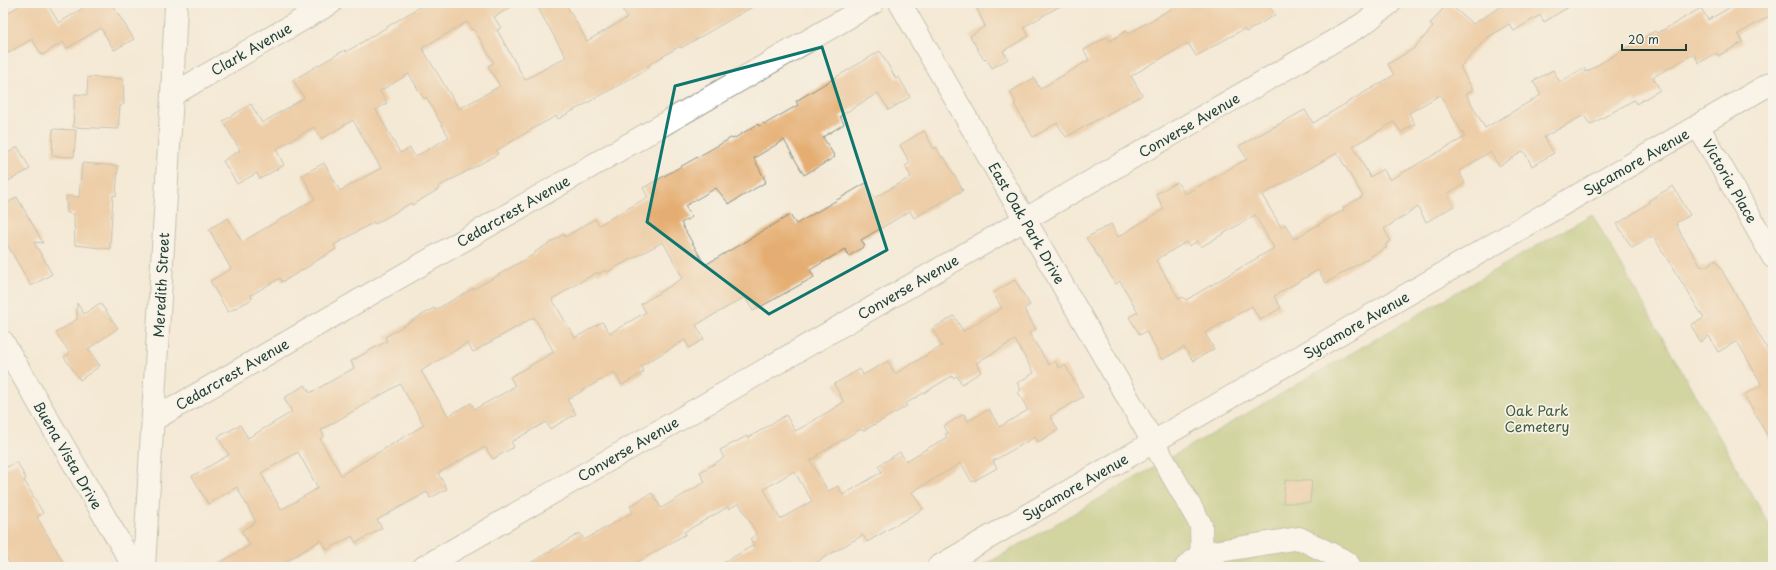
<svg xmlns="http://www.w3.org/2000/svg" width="1776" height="570" font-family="'Playpen Sans',sans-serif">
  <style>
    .green { fill: #a8bc60; stroke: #647c4a }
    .building { fill: #e5ad71; fill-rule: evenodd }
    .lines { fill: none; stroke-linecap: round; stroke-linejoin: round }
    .minor-casing { stroke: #8a9384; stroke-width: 24 }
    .minor { stroke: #fff; stroke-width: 22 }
    .marked { fill: none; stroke: #0f766e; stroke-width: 3; stroke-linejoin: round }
    .labels { text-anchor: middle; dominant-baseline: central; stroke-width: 3.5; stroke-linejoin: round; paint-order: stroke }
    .street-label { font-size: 14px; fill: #1f3d34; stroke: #f7f3e8 }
    .park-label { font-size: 14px; fill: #415d3f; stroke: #f7f3e8 }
  </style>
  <rect width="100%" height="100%" fill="#f7f3e8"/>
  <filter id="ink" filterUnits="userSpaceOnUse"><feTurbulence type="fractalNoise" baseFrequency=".025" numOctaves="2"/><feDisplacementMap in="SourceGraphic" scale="8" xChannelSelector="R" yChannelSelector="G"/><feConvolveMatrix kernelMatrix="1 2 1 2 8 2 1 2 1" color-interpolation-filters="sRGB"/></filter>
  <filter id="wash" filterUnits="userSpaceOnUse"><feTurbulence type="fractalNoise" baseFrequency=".012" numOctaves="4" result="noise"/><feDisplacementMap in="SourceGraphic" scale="16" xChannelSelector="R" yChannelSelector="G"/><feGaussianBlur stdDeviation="0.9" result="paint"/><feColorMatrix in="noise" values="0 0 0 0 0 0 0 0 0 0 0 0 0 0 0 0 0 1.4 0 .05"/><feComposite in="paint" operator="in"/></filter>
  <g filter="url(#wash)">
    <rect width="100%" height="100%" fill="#f4e9d5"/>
    <polygon class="green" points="1592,214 1773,531 1773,567 981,567"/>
    <g id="blocks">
      <g class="building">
        <polygon points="24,3 47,3 59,23 91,3 111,3 134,39 114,50 101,28 67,48 63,42 42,55 32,39 3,56 3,16"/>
        <path d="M426,3H518L494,17L501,28L497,30L525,80L566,57L535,3H565L587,41L627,18L619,3H759L681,48L680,46L647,66L649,68L598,97L558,119L556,116L534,128L496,151L498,154L438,187L439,189L412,205L411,203L375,224L374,222L334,245L336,249L311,264V265L282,282L280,278L251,295L252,298L249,301L228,312L210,281L231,269L209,229L228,218L242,242L315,199L302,175L324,163L340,191L381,168L353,120L321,139L314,127L276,149L284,165L260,179L257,173L237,184L223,161L240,150L223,121L251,104L262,123L304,98L293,80L345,50L346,52ZM467,22L472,30L474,29L494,63L488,66L500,86L459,109L422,48ZM409,74L424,99L426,97L449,137L415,157L410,148L400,153L376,110L387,103L380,91Z"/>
        <polygon points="974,3 1065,3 1024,27 1029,36 1003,51 1008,59 992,68 986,58 984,60 970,36 985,26"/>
        <polygon points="1181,3 1267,3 1275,15 1246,32 1244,29 1196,56 1188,43 1131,76 1142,95 1066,137 1057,123 1033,137 1014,104 1016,103 1010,92 1034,78 1040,89 1089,60 1084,50 1107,37 1110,41 1126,31 1128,34"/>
        <path d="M1448,3L1473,24L1507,3H1575L1544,22L1540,15L1514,31L1509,24L1487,38L1460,67L1473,90L1466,94L1485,128L1541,95L1533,81L1553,70L1560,82L1584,68L1586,72L1655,31L1658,33L1701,8L1708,20L1738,3H1773V14L1738,34L1743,42L1718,56L1717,53L1699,63L1694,54L1653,77L1660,90L1636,104L1634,100L1590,125L1584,115L1544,137L1554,153L1532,166L1524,151L1499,166L1490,152L1459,171L1465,183L1447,194L1454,206L1426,222L1418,207L1384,229L1391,241L1385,245L1387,247L1326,283L1318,270L1274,296L1281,308L1260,320L1252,306L1205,333L1214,349L1193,361L1184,347L1162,360L1146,331L1140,335L1129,317L1138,312L1120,281L1116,284L1086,238L1111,224L1118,237L1164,209L1156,194L1177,182L1185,194L1247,159L1239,146L1305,110L1313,123L1394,75L1388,64L1413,49L1433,27L1430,24ZM1440,95L1465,137L1390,180L1383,169L1370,177L1353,146L1394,122L1401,132L1415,124L1409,113ZM1337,153L1363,196L1343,208L1344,210L1294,239L1285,224L1281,227L1262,195ZM1255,215L1274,248L1186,300L1183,297L1179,299L1156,260L1186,242L1189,246L1198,241L1201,247Z"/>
        <path d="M880,51L896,79L899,77L910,97L889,110L878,93L840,116L844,124L823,137L835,157L804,175L784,140L754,158L766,182L729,204L716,188L685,206L692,217L681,223L705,265L790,215L796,224L866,183L874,198L911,177L905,166L910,163L900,145L924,131L934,149L936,147L942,158L944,157L963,190L914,218L910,211L861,240L865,246L849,256L845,249L810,270L814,277L753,311L745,297L696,325L704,339L689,348L685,340L641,366L644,372L622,385L614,372L567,400L576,414L550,429L546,422L511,442L514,447L493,459L485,447L438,473L447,489L430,498L427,492L377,520L382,528L356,543L352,536L327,550L321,540L277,567H213L250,545L241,531L256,522L237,487L208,504L192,476L229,455L218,437L240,425L248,438L292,412L284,398L305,385L310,393L354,368L351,361L387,341L385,337L434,308L435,310L474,288V289L536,253L535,252L564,234L565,237L595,219L599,225L648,197L643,188L731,138L733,139L758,124L759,126L764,123L765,124L798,105L796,101ZM663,242L683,278L641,304L646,312L610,333L602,322L575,338L552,299L597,272L598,274L605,270L607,272ZM534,317L554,352L510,377L515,386L504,393L475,409L471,403L448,416L421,371L467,343L473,352ZM400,384L424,425L341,475L320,439L324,436L321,430ZM298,452L318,488L281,510L261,473Z"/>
        <polygon points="88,77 123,79 124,104 120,106 118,129 73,127 75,94 87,95"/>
        <polygon points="53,129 76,130 74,157 52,156"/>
        <polygon points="18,147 30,169 3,184 3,156"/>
        <polygon points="82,163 118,166 116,196 113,195 110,249 75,245 74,214 67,213 66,196 79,197"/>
        <polygon points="1673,186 1690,215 1676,223 1680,232 1701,267 1704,265 1705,267 1716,260 1773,359 1773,445 1744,395 1762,385 1737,341 1718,352 1709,336 1700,342 1691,325 1704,318 1653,236 1632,248 1617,224 1649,203 1648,201"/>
        <polygon points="17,197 43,243 34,242 52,274 31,286 3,237 3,206"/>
        <path d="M1015,280L1030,305L1024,309L1036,329L1029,333L1049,365L1055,361L1059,368L1065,365L1083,397L1050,416L1058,430L1038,442L1035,437L993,461L997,468L972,482L961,463L912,492L923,509L867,542L863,535L808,567H716L754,545L750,539L757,534L739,503L729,509L728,507L684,532L686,534L629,567H524L580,533L584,540L633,512L630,506L652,493L661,508L705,482L700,472L724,458L720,450L747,436L748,438L786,415L795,431L803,427L844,402L834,384L860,369L863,375L888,361L895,374L942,346L932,329L954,316L963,331L1002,308L993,293ZM1015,340L1034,373L1017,383L1021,390L1018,392L1028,410L999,427L989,409L968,421L964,414L944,426L948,433L945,434L947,437L906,461L900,452L878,466L882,472L880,473L843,495L838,486L828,491L810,461L818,456L817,455L861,429L863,431L907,406L905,404L952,376L953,378L957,376L962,384L981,372L976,363ZM794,471L812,501L780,519L764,489Z"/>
        <polygon points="77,303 84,314 100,303 118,328 88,349 100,366 80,380 64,357 70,353 56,333 77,319"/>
        <polygon points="17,462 26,479 24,480 43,513 37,517 66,567 12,567 3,552 3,469"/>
        <polygon points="1285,480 1312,481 1310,503 1283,503"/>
      </g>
    </g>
  </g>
  <g filter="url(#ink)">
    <use href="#blocks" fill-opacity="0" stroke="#8a9384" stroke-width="1"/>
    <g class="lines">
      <defs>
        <g id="minor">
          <polyline points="900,3 1201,525 1202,567"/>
          <polyline points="172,95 331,3"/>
          <polyline points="1698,126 1773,257"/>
          <polyline points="3,342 134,567"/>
          <polyline points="153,420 873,3"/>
          <polyline points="144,567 172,95 176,3"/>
          <polyline points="424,567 1363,24 1390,3"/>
          <polyline points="938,567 1773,82"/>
          <polyline points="1186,567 1201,554 1299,538 1347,562 1350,567"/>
        </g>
      </defs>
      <use href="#minor" class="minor-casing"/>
      <use href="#minor" class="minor"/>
    </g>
  </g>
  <path d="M0 0H1776V570H0ZM822,47L887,250L769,314L647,222L675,86Z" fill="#f4e9d5" fill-opacity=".55" fill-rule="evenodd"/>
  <path class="marked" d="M822,47L887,250L769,314L647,222L675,86Z"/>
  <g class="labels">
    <g class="street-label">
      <text transform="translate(251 49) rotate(-30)">Clark Avenue</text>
      <text transform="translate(1189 125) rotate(-30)">Converse Avenue</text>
      <text transform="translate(1636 162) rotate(-30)">Sycamore Avenue</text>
      <text transform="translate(1730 181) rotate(60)">Victoria Place</text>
      <text transform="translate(513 211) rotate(-30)">Cedarcrest Avenue</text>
      <text transform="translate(1027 223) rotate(60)">East Oak Park Drive</text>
      <text transform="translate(161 285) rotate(-87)">Meredith Street</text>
      <text transform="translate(908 287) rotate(-30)">Converse Avenue</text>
      <text transform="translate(1356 325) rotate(-30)">Sycamore Avenue</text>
      <text transform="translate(232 374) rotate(-30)">Cedarcrest Avenue</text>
      <text transform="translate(628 449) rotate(-30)">Converse Avenue</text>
      <text transform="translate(68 455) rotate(60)">Buena Vista Drive</text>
      <text transform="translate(1075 487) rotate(-30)">Sycamore Avenue</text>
    </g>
    <g class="park-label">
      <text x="1537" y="410">Oak Park<tspan x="1537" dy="16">Cemetery</tspan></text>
    </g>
  </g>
  <rect width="1776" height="570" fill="none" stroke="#f7f3e8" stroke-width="16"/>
  <path d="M1622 44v6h64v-6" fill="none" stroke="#1f3d34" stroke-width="2"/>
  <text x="1628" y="44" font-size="12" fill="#1f3d34" stroke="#f7f3e8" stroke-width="3" paint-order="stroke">20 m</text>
</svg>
